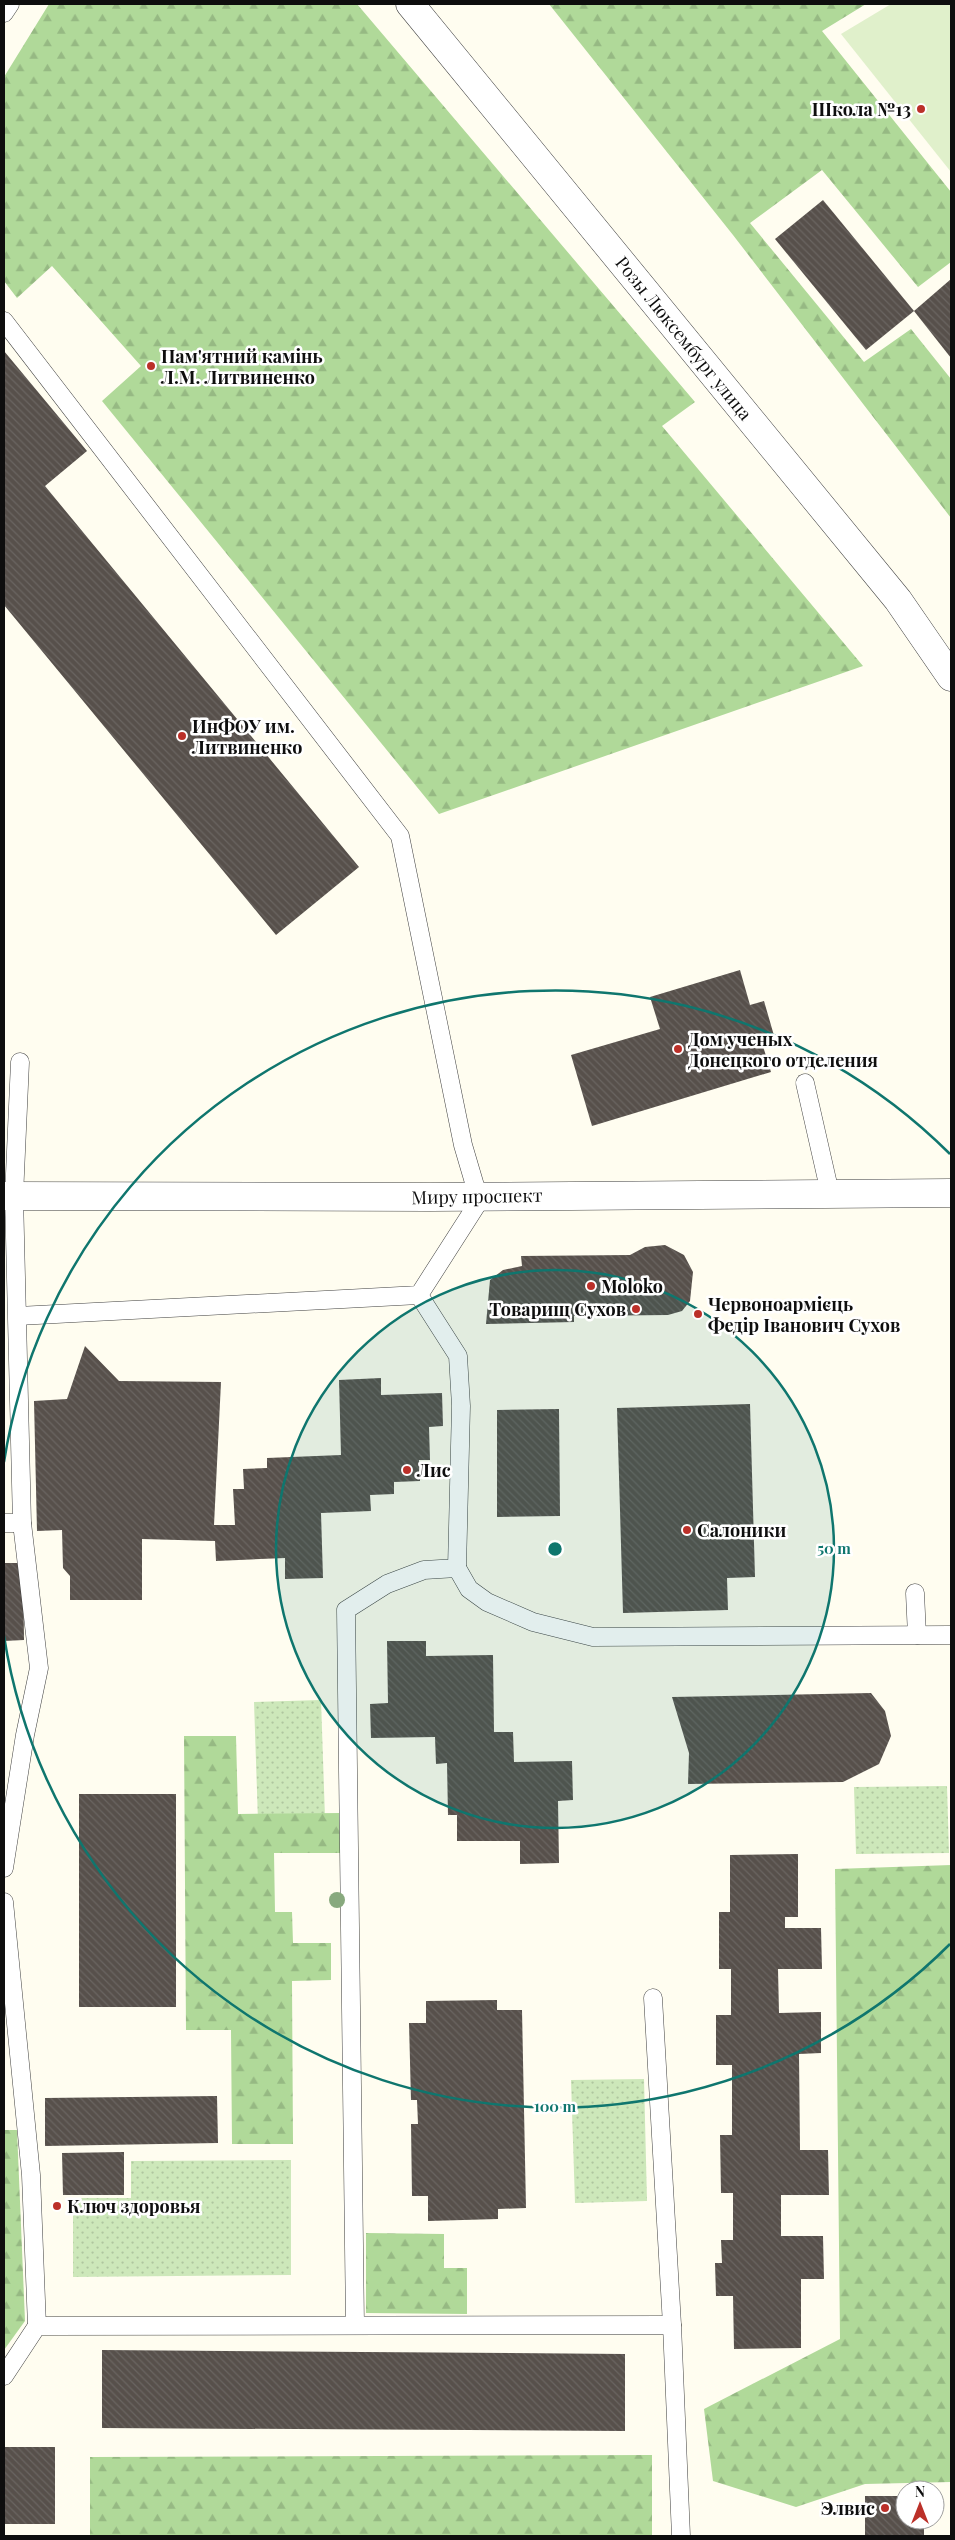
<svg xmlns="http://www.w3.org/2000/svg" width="955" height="2540" font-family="'Playfair Display',serif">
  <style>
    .grass { fill: url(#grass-dots) }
    .forest { fill: url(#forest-firs) }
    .pitch { fill: #e0f0cb }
    .building { fill: url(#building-back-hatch) }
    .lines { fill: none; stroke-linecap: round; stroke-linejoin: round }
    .service-casing { stroke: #414141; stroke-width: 19 }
    .minor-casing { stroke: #414141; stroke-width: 29 }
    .tertiary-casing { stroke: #414141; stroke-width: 29 }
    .service { stroke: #fff; stroke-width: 18 }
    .minor { stroke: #fff; stroke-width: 28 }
    .tertiary { stroke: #fff; stroke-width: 28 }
    .tree { fill: #88a97e }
    .ring { fill: none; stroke: #0f766e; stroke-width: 2.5 }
    .poi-dot { fill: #bb3029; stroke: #fff; stroke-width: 2 }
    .labels { text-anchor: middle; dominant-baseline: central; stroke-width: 5; stroke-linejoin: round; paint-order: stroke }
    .poi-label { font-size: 18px; font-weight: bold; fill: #0e0e0e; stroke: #fff; text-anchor: start }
    .street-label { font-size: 18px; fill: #0e0e0e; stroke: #fff }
    .centre { fill: #0f766e; stroke: #fff; stroke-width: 2.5 }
    .ring-label { font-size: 15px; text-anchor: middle; font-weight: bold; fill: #0f766e; stroke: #fff; stroke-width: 5; stroke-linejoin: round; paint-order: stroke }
  </style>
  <defs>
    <pattern id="grass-dots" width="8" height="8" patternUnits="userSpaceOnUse" patternTransform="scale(1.25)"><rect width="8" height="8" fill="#cde8ba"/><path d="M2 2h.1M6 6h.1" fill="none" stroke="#afc69f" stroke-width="1.8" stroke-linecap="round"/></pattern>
    <pattern id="forest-firs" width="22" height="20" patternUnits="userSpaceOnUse" patternTransform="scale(1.25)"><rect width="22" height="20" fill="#b0d999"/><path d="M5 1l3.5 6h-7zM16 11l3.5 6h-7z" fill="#96b983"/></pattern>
    <pattern id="building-back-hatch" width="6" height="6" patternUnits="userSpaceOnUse" patternTransform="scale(1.25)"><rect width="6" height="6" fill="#57504b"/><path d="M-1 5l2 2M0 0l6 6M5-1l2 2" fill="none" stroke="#6a6561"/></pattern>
  </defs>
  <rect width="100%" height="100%" fill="#fffdf0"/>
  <g class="grass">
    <polygon points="321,1700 325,1818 258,1821 254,1702"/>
    <polygon points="947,1786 949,1853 856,1854 854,1787"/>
    <polygon points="644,2079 647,2201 575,2203 571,2080"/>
    <polygon points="291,2160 291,2275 73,2277 73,2198 131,2198 131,2161"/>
  </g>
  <g class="forest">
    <polygon points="49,4 357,4 695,402 662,426 863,666 439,814 102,401 141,366 52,266 17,298 4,281 4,77"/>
    <polygon points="549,4 866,4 822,31 951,192 951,262 918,287 822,170 750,223 864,362 911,329 951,379 951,518 733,235"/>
    <polygon points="184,1736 236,1736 238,1814 342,1813 342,1853 274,1853 275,1912 292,1912 293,1943 331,1943 331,1980 292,1981 293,2144 232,2144 231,2030 186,2030"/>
    <polygon points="951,1865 951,2482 865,2484 796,2507 713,2481 704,2409 840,2339 835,1869"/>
    <polygon points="4,2130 17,2130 25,2321 4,2350"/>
    <polygon points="366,2233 444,2234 444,2268 467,2268 467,2314 366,2313"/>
    <polygon points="652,2455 652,2536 90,2536 90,2457"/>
  </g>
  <polygon class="pitch" points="891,4 951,4 951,172 841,34"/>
  <g class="building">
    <polygon points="823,200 914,311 866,350 775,239"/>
    <polygon points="951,279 951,358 914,311"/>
    <polygon points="4,351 87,451 45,486 359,867 276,935 4,605"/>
    <polygon points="740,970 750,1005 764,1001 775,1039 762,1043 771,1072 592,1126 571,1055 660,1029 650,997"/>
    <polygon points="665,1245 684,1255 693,1272 690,1301 682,1311 668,1315 574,1316 574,1322 486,1324 490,1280 503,1270 522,1266 521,1256 630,1255 645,1247"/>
    <polygon points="85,1346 119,1381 221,1382 214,1525 235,1525 233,1489 244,1489 243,1469 267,1468 267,1458 341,1455 339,1380 381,1378 381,1395 442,1393 443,1426 429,1427 430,1460 419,1460 420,1481 394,1482 394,1494 370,1495 371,1511 321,1513 323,1578 285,1579 285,1558 216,1561 215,1541 142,1539 142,1600 70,1600 70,1576 63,1568 62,1530 37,1531 34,1401 67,1399"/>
    <polygon points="750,1404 755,1577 727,1578 728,1610 623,1613 617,1408"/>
    <polygon points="559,1409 560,1516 497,1517 497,1410"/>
    <polygon points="4,1563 23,1563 24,1640 4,1641"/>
    <polygon points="387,1641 426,1641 426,1656 493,1655 494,1732 513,1732 514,1762 572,1761 573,1800 558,1801 559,1863 520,1864 520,1841 457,1841 457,1815 448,1815 447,1763 436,1764 435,1737 371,1738 370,1704 388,1703"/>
    <polygon points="871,1693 885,1711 891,1736 879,1764 843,1782 688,1784 689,1753 672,1697"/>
    <rect x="79" y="1794" width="97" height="213"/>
    <polygon points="798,1854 798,1917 785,1917 785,1928 821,1928 822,1969 778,1969 779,2013 821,2012 821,2053 799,2054 800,2150 828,2150 829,2195 781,2195 781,2236 823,2236 824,2279 801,2279 801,2348 734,2349 733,2296 716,2296 715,2263 722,2263 721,2240 733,2240 733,2193 721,2193 720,2135 732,2135 732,2065 716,2065 716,2015 731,2015 731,1969 719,1969 719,1912 730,1912 730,1855"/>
    <polygon points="497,2000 497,2010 522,2010 526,2208 498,2209 498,2219 428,2221 428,2196 412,2196 411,2124 418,2124 417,2100 411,2100 409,2023 426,2023 426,2001"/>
    <polygon points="217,2096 218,2143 45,2146 45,2098"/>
    <polygon points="124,2152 124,2195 63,2195 62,2153"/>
    <polygon points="102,2350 625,2354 625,2431 102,2428"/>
    <rect x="4" y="2447" width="51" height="77"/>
    <polygon points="865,2496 905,2496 905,2520 924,2520 924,2536 865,2536"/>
  </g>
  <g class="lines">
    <defs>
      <g id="service">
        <polyline points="4,13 10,4"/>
        <polyline points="4,321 400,836 463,1145 478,1196 476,1206 419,1295 18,1316"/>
        <polyline points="805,1083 830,1193"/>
        <polyline points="4,1523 22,1523"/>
        <polyline points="457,1568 469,1589 487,1602 533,1622 593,1637 951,1635"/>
        <polyline points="915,1593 917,1635"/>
        <polyline points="4,1868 25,1735 39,1668 22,1523 14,1196 20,1062"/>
        <polyline points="4,1902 31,2175 37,2326"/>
        <polyline points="653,1998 672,2325"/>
        <polyline points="355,2325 346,1610 387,1584 424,1570 457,1568 461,1406 458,1356 419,1295"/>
        <polyline points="4,2376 37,2326 672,2325 681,2536"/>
      </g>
      <polyline id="minor" points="4,1196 430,1197 951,1193"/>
      <polyline id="tertiary" points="410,4 898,600 951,677"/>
    </defs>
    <use href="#service" class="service-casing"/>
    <use href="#minor" class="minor-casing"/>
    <use href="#tertiary" class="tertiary-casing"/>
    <use href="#service" class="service"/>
    <use href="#minor" class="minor"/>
    <use href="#tertiary" class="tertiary"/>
  </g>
  <circle class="tree" cx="337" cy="1900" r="8"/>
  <circle cx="555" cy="1549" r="279" fill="#0f766e" fill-opacity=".12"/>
  <g class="ring">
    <circle cx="555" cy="1549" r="279"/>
    <path d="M950 1944A558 558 0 0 1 4 1636M4 1462A558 558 0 0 1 950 1154"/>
  </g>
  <g class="poi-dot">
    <circle cx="921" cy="109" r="5"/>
    <circle cx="151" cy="366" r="5"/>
    <circle cx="182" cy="736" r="5"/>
    <circle cx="678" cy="1049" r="5"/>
    <circle cx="591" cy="1286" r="5"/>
    <circle cx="636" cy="1309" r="5"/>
    <circle cx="698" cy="1314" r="5"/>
    <circle cx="407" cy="1470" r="5"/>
    <circle cx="687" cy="1530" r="5"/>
    <circle cx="57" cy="2206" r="5"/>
    <circle cx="885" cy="2508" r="5"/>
  </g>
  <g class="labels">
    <g class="poi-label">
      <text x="911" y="109" text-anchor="end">Школа №13</text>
      <text x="161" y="356">Пам'ятний камінь<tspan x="161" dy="21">Л.М. Литвиненко</tspan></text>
      <text x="192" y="726">ИнФОУ им.<tspan x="192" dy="21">Литвиненко</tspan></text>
      <text x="688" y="1039">Дом ученых<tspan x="688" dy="21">Донецкого отделения</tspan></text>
      <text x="601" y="1286">Moloko</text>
      <text x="708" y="1304">Червоноармієць<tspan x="708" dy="21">Федір Іванович Сухов</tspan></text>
      <text x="626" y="1309" text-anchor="end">Товарищ Сухов</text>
      <text x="417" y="1470">Лис</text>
      <text x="697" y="1530">Салоники</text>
      <text x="67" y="2206">Ключ здоровья</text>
      <text x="875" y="2508" text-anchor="end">Элвис</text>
    </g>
    <g class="street-label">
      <text transform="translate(684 338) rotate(51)">Розы Люксембург улица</text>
      <text transform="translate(477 1196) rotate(-1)">Миру проспект</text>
    </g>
  </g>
  <circle cx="555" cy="1549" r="8" class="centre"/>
  <g class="ring-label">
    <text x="834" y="1554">50 m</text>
    <text x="555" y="2112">100 m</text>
  </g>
  <rect width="955" height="2540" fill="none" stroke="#0e0e0e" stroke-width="10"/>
  <g transform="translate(920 2505)"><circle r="24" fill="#ffffff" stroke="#9f9f9f"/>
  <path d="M0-4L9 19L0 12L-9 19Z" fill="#bb3029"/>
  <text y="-8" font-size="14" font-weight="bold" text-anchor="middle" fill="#0e0e0e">N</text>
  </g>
</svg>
